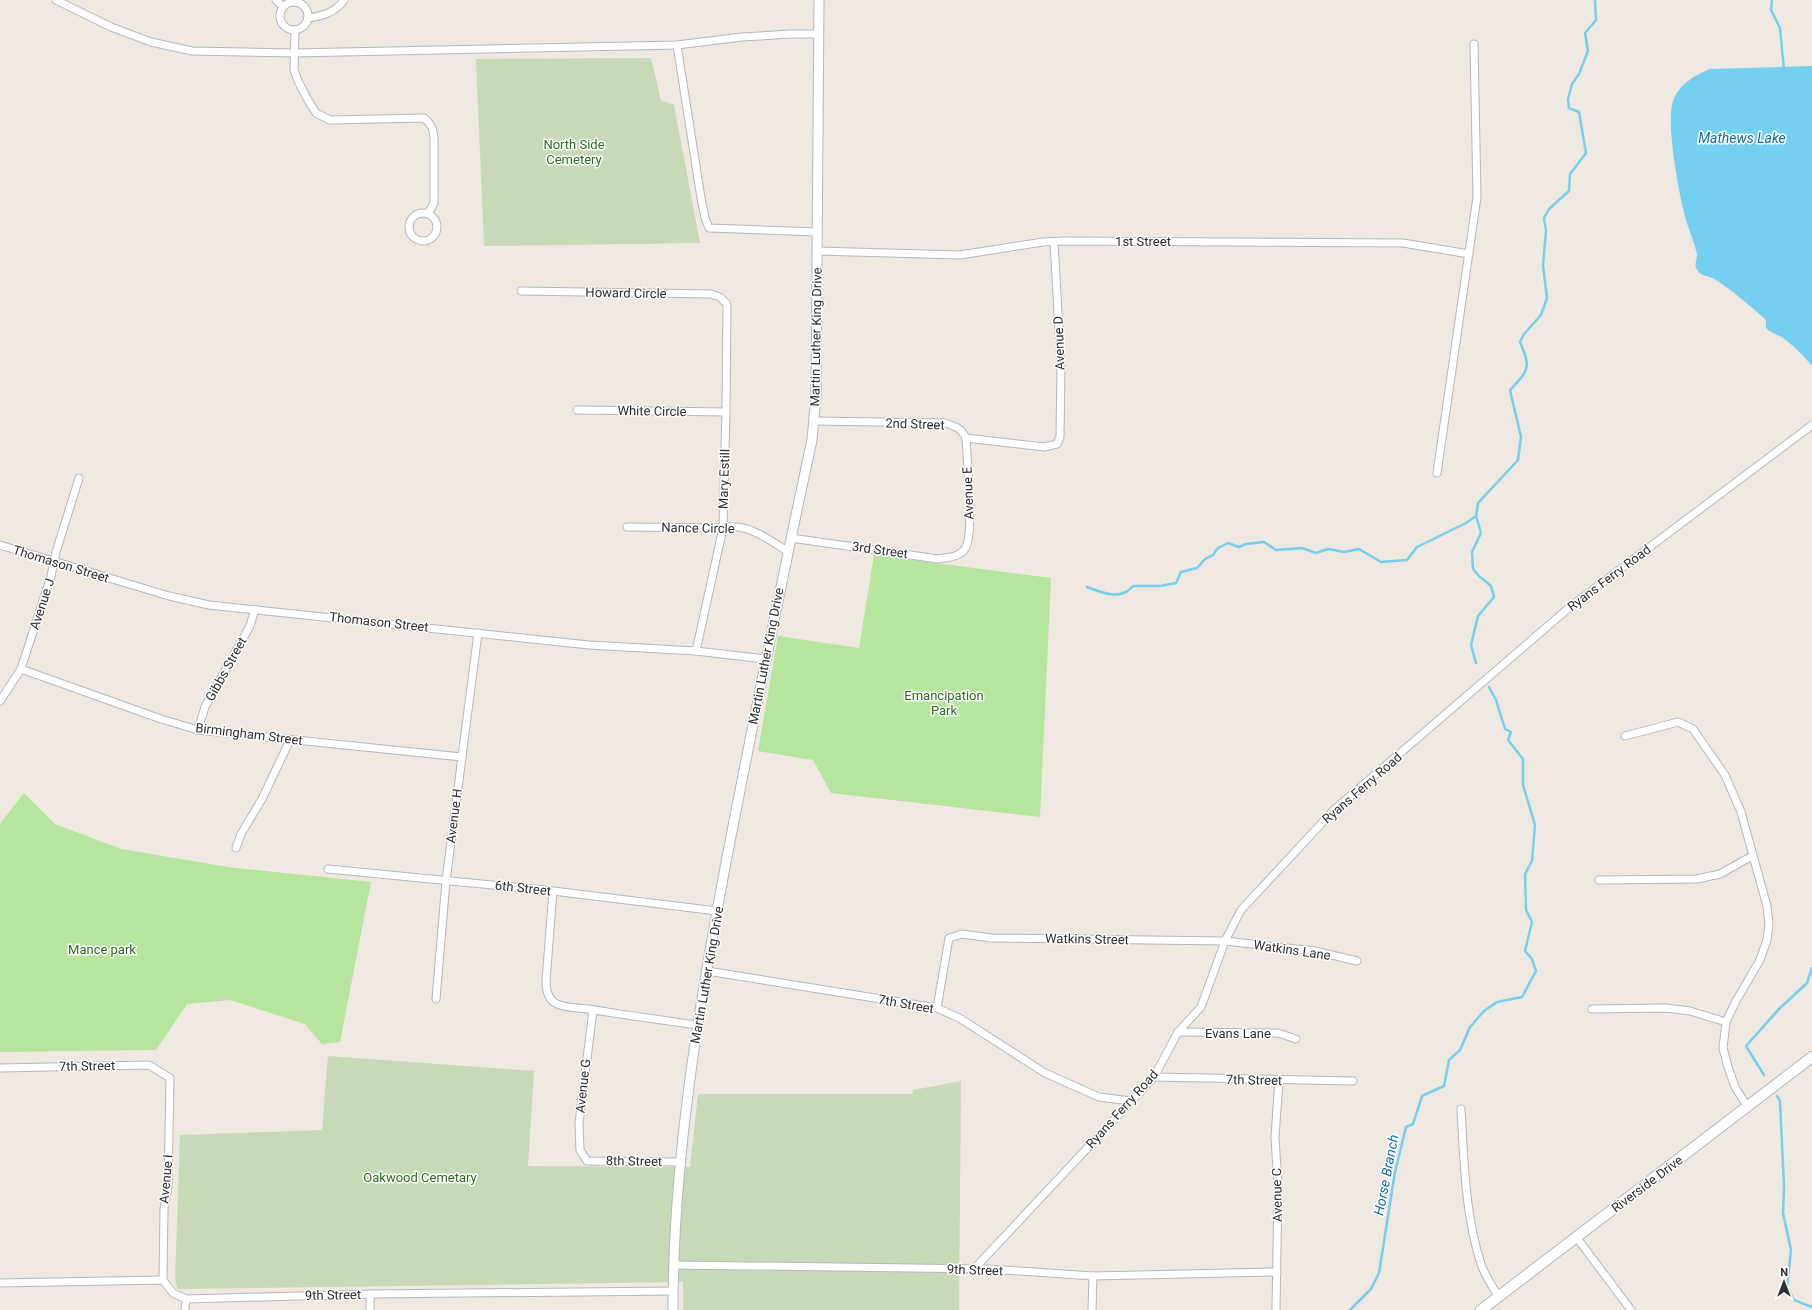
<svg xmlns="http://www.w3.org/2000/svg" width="1812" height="1310" font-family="Roboto,sans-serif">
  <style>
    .green { fill: #b6e59e }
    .cemetery { fill: #c8d9b8 }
    .water { fill: #75cff0 }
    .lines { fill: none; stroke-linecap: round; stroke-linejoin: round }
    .stream { stroke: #75cff0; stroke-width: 2.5 }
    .minor-casing { stroke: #b4b7c1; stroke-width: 9 }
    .tertiary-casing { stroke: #b4b7c1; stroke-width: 11 }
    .secondary-casing { stroke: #b4b7c1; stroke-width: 12 }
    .minor { stroke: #fff; stroke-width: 7 }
    .tertiary { stroke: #fff; stroke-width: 9 }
    .secondary { stroke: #fff; stroke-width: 10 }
    .labels { text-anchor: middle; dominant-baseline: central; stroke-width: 3; stroke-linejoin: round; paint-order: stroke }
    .park-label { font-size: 13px; fill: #2c6e1b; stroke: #fff }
    .street-label { font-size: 13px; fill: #2e2e2e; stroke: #fff }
    .water-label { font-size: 14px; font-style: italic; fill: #0d6fa3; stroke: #fff }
  </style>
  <rect width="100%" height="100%" fill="#efe9e1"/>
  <g class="green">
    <polygon points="874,555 1051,578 1040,817 831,793 813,760 758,751 778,636 859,648"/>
    <polygon points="24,793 55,824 121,849 228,867 371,882 340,1042 322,1044 305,1024 230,1000 187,1004 156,1050 0,1052 0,824"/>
  </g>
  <g class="cemetery">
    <polygon points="651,58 661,100 674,105 700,243 484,246 476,59"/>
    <polygon points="328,1056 534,1071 528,1166 690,1167 698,1094 912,1094 913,1090 961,1081 959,1310 683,1310 683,1282 178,1289 175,1281 180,1135 322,1130"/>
  </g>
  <path class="water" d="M1812,66V365H1811C1805,357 1792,344 1783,338C1777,334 1771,333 1766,328V321L1764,318C1748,304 1732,290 1714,279C1709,276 1701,276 1698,271C1693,265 1697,262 1697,255C1695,243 1689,231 1686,220C1679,195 1667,129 1672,105C1676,86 1693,76 1710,69Z"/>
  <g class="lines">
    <g class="stream">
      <polyline points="1772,0 1771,10 1780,28 1784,70"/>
      <path d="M1087,587C1103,593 1121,601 1133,586H1160L1176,583L1181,572L1197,568L1205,559L1213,555L1218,548L1228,543L1239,547L1246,544L1264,542L1276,550L1302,548L1316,553L1328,549L1344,552L1359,549L1381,562L1407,560L1417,547L1466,523L1476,516"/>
      <path d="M1476,663L1471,645L1478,616L1494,597L1491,586L1479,576L1473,569L1472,552L1481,533L1476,516L1478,503L1518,460L1521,437L1510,390C1529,370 1531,368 1520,342L1524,334L1541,315L1547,298L1543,265L1546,231L1544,218L1549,209L1569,191L1570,174L1586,153L1579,112L1569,108L1568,99L1572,84L1579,74L1588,51L1585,33L1596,20L1595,0"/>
      <polyline points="1764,1075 1746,1046 1779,1009 1807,983 1812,968"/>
      <polyline points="1777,1096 1780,1101 1784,1187 1783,1213 1791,1250 1787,1287 1794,1300 1812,1307"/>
      <polyline points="1350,1310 1371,1289 1379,1273 1395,1172 1406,1127 1413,1124 1422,1096 1444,1086 1449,1060 1460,1050 1470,1027 1484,1011 1497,1002 1522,997 1536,971 1532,959 1525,951 1532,922 1526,910 1525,874 1532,861 1535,825 1523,785 1523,759 1508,740 1511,732 1505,729 1496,700 1489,687"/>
    </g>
    <defs>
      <g id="minor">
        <polyline points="56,0 111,27 151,42 192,51 294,53 677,45 742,37 791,34 819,34"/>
        <polyline points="276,0 283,7"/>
        <circle cx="294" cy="16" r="14"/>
        <path d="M308,18C322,16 335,13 344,0"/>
        <path d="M295,30L294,70L298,81L308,100L316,113L330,120L424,118C431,124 433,128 434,138V203L428,214"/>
        <polyline points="677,45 701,198 705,218 709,228 817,232"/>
        <circle cx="423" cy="227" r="14"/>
        <polyline points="817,251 960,255 1043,242 1065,241 1403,243 1469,254"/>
        <polyline points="521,291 711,294 720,297 727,304 726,412 723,528 696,651"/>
        <polyline points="577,410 726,412"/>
        <path d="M814,421L945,423C955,426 961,428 966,438L1044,447L1057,444L1060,437L1061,366L1054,242"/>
        <polyline points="1437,473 1477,197 1474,44"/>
        <path d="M627,527L723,528C746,522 768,539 787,551"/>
        <path d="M791,538L938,559C948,557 960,558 966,547C974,530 967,461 966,438"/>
        <polyline points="0,545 169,596 209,605 589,645 696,651 765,659"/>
        <polyline points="21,669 161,719 198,730 462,757"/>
        <polyline points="0,701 21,669 51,576 56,552 79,478"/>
        <polyline points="198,730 205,707 250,626 255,609"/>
        <polyline points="1625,736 1678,722 1693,729 1725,775 1741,812 1767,906 1769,924 1767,940 1760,960 1736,1001 1726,1022 1723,1048 1728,1067 1735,1087 1747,1106"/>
        <polyline points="236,848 241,834 262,799 290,740"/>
        <polyline points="328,869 553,891 717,911"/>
        <polyline points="1599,880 1697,879 1720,874 1752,856"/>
        <path d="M553,891L546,981C546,989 547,998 555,1003C564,1008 577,1008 588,1009C624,1015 661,1020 697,1025"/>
        <polyline points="707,971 937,1008 961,1019 1045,1073 1099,1097 1131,1101"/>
        <polyline points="436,999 446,881 478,633"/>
        <polyline points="937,1008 949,938 962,934 991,938 1225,941 1315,951 1357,961"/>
        <polyline points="1592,1009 1666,1008 1690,1011 1726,1022"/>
        <polyline points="593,1010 579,1123 580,1150 587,1161 681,1162"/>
        <polyline points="1178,1032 1278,1033 1296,1039"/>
        <polyline points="0,1068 149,1065 170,1078 168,1187 164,1209 163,1280"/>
        <polyline points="1154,1077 1353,1081"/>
        <path d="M1461,1109C1464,1161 1465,1215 1481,1264C1485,1276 1492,1286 1499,1297"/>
        <polyline points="1577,1238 1631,1310"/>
        <polyline points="674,1265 989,1269 1093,1276 1277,1272"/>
        <polyline points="974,1269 1154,1077 1178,1032 1201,1007 1225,941 1241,910 1334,810 1570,607 1812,425"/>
        <polyline points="0,1283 163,1280 173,1293 186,1299 370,1294 673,1291"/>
        <polyline points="185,1310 186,1299"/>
        <polyline points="370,1310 370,1294"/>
        <polyline points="1092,1310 1093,1276"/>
        <polyline points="1276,1310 1278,1186 1275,1137 1279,1080"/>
      </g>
      <path id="tertiary" d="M673,1310C673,1158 699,1006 727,857C754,718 782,579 812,440L816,395L819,0"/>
      <polyline id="secondary" points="1481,1310 1812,1057"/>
    </defs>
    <use href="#minor" class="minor-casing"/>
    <use href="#tertiary" class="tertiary-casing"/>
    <use href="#secondary" class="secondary-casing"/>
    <use href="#minor" class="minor"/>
    <use href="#tertiary" class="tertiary"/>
    <use href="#secondary" class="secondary"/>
  </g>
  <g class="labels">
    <g class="park-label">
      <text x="574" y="144">North Side<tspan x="574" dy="15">Cemetery</tspan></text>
      <text x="944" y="695">Emancipation<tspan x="944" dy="15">Park</tspan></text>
      <text x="102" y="949">Mance park</text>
      <text x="420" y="1177">Oakwood Cemetary</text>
    </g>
    <g class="street-label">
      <text x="1143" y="241">1st Street</text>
      <text transform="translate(626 293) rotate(1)">Howard Circle</text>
      <text transform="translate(816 337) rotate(-89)">Martin Luther King Drive</text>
      <text transform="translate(1059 343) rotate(-92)">Avenue D</text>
      <text transform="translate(652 411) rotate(1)">White Circle</text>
      <text transform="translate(915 424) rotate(2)">2nd Street</text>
      <text transform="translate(724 479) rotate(-88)">Mary Estill</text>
      <text transform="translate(968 493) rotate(-92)">Avenue E</text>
      <text transform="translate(698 528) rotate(1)">Nance Circle</text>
      <text transform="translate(880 550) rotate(8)">3rd Street</text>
      <text transform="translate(61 564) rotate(17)">Thomason Street</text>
      <text transform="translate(1609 578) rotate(-37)">Ryans Ferry Road</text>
      <text transform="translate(42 604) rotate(-72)">Avenue J</text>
      <text transform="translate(379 622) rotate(6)">Thomason Street</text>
      <text transform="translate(766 656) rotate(-79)">Martin Luther King Drive</text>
      <text transform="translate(226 669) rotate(-61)">Gibbs Street</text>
      <text transform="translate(249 734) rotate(7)">Birmingham Street</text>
      <text transform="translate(1362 788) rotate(-41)">Ryans Ferry Road</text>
      <text transform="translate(454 816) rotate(-83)">Avenue H</text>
      <text transform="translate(523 888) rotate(6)">6th Street</text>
      <text transform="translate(1087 939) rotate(1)">Watkins Street</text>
      <text transform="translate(1292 950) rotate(8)">Watkins Lane</text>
      <text transform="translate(707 975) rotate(-80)">Martin Luther King Drive</text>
      <text transform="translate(906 1004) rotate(10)">7th Street</text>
      <text x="1238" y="1033">Evans Lane</text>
      <text transform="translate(87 1066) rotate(-1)">7th Street</text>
      <text transform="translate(1254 1080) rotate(1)">7th Street</text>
      <text transform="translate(583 1086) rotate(-84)">Avenue G</text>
      <text transform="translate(1122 1109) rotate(-48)">Ryans Ferry Road</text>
      <text transform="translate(634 1161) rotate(1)">8th Street</text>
      <text transform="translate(166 1179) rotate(-85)">Avenue I</text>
      <text transform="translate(1647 1184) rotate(-37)">Riverside Drive</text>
      <text transform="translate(1277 1195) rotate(-91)">Avenue C</text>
      <text transform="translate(975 1270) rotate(2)">9th Street</text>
      <text transform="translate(333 1295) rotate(-1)">9th Street</text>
    </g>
    <g class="water-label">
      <text x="1742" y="138">Mathews Lake</text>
      <text transform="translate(1386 1175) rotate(-79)">Horse Branch</text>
    </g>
  </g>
  <g transform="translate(1784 1282)" stroke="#ffffff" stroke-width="3" paint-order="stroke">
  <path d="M0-3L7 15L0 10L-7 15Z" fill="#2e2e2e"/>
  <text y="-6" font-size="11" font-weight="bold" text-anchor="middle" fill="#2e2e2e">N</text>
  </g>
</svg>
